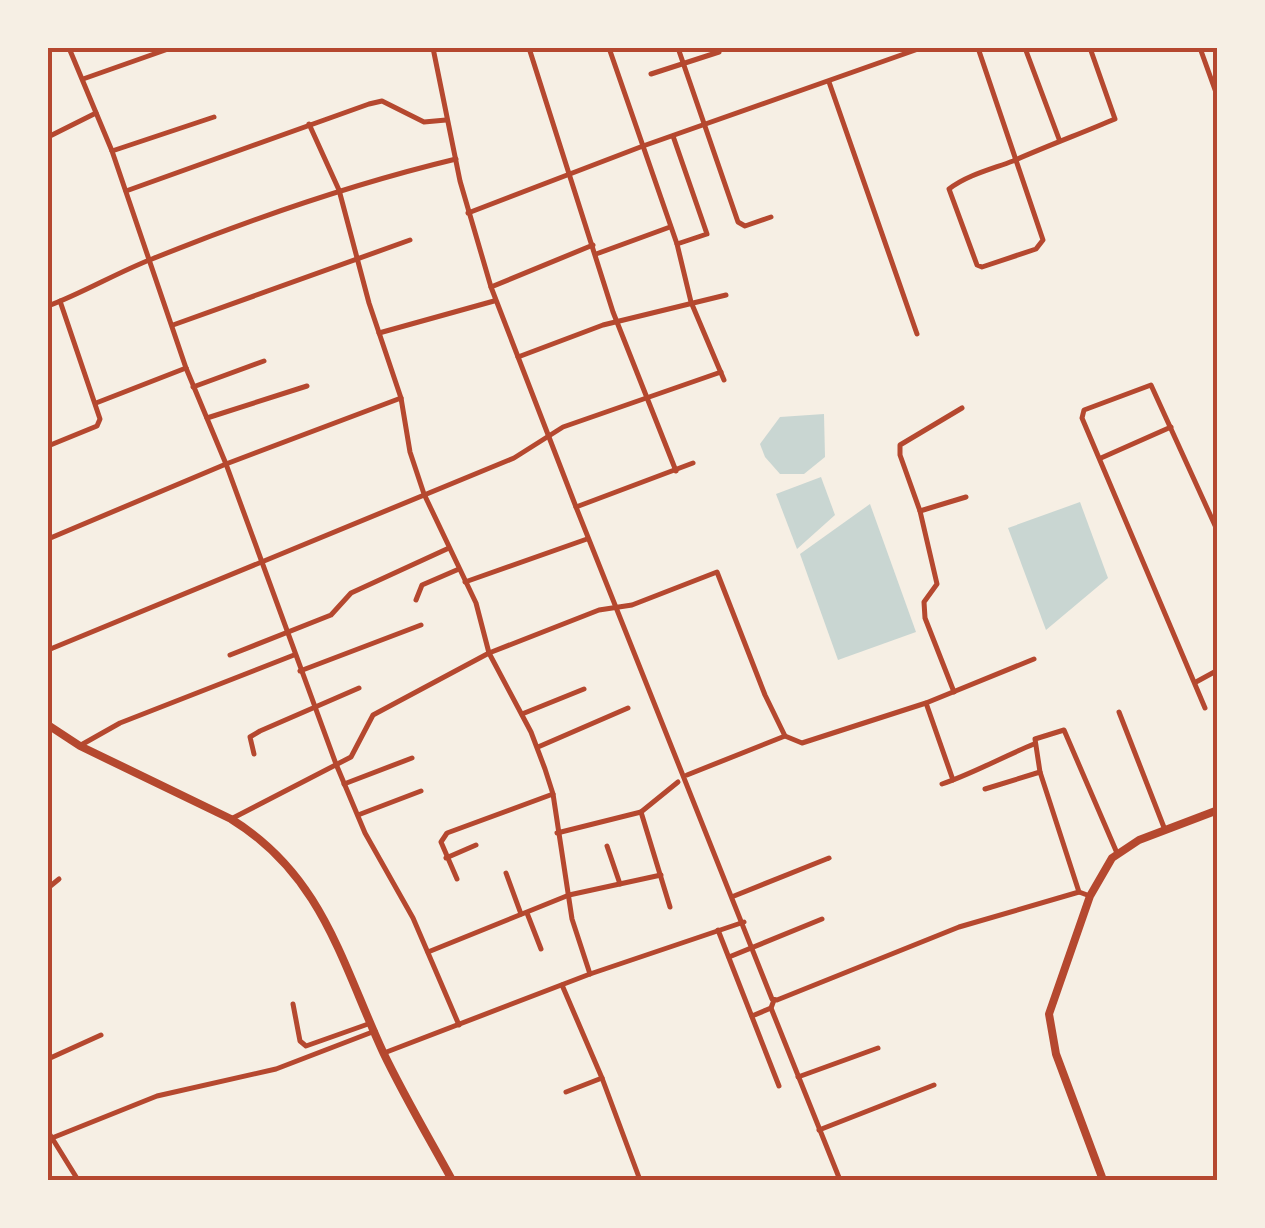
<svg xmlns="http://www.w3.org/2000/svg" width="1265" height="1228" font-family="'Exo 2',sans-serif">
  <style>
    .water { fill: #c9d6d2 }
    .lines { fill: none; stroke-linecap: round; stroke-linejoin: round }
    .minor { stroke: #b5482f; stroke-width: 5 }
    .primary { stroke: #b5482f; stroke-width: 8 }
    .neatline { fill: none; stroke: #b5482f; stroke-width: 4 }
  </style>
  <rect width="100%" height="100%" fill="#f6efe4"/>
  <g class="water">
    <polygon points="824,414 825,457 804,474 780,474 765,457 760,444 780,417"/>
    <polygon points="821,477 835,515 797,549 776,494"/>
    <polygon points="1080,502 1108,578 1046,630 1008,528"/>
    <polygon points="870,504 916,632 838,660 800,554"/>
  </g>
  <g class="lines">
    <g class="minor">
      <polyline points="69,48 112,151 186,368 226,464 336,764 365,833 413,918 459,1025"/>
      <polyline points="433,48 460,181 491,287"/>
      <polyline points="529,48 613,312 676,471"/>
      <polyline points="609,48 677,244 691,302 724,380"/>
      <polyline points="678,48 738,222 745,226 771,217"/>
      <path d="M978,48L1043,240L1036,249L982,267L977,265L949,189C967,175 992,169 1013,161C1047,146 1082,133 1115,119L1090,48"/>
      <polyline points="1025,48 1059,139"/>
      <polyline points="1200,48 1218,98"/>
      <polyline points="651,74 719,52"/>
      <polyline points="83,79 171,48"/>
      <polyline points="829,82 917,334"/>
      <polyline points="309,124 339,190 369,303 401,398 410,452 424,494 476,603 489,653 531,732 545,769 553,794 572,919 590,974"/>
      <polyline points="673,136 707,234 677,244"/>
      <polyline points="48,137 96,113"/>
      <polyline points="112,151 214,117"/>
      <polyline points="126,191 369,104 382,101 424,122 446,120"/>
      <polyline points="468,213 643,146 921,48"/>
      <polyline points="596,254 670,227"/>
      <path d="M48,306C83,293 116,273 152,259C251,219 352,184 456,159"/>
      <polyline points="173,325 410,240"/>
      <polyline points="379,333 494,301"/>
      <polyline points="518,357 603,325 726,295"/>
      <polyline points="193,387 264,361"/>
      <polyline points="96,403 186,368"/>
      <polyline points="207,418 307,386"/>
      <polyline points="48,446 97,426 100,419 60,301"/>
      <polyline points="1101,458 1171,427"/>
      <polyline points="693,463 576,507 772,999 777,1000 959,927 1079,892 1090,896"/>
      <polyline points="576,507 491,287 593,245"/>
      <polyline points="920,511 966,497"/>
      <polyline points="48,539 226,464 401,398"/>
      <polyline points="465,582 587,539"/>
      <polyline points="416,600 422,585 459,569"/>
      <polyline points="48,650 514,458 563,427 721,372"/>
      <polyline points="230,655 331,615 351,593 449,548"/>
      <polyline points="300,671 421,625"/>
      <polyline points="1196,682 1218,670"/>
      <polyline points="954,692 925,618 924,602 937,584 920,511 900,455 900,445 962,408"/>
      <polyline points="926,703 953,780"/>
      <polyline points="1205,708 1082,418 1084,410 1151,385 1218,532"/>
      <polyline points="1119,712 1165,830"/>
      <polyline points="522,714 584,689"/>
      <polyline points="81,745 120,723 294,655"/>
      <polyline points="538,747 628,708"/>
      <polyline points="254,754 250,737 260,731 359,688"/>
      <polyline points="687,775 785,736 802,743 926,703 1034,659"/>
      <polyline points="344,784 412,758"/>
      <path d="M942,784C974,773 1002,757 1034,744"/>
      <polyline points="985,789 1040,772"/>
      <polyline points="358,815 421,791"/>
      <polyline points="231,819 351,757 373,715 489,653 599,610 632,605 717,572 765,695 785,736"/>
      <polyline points="557,833 641,812"/>
      <polyline points="607,846 620,884"/>
      <polyline points="446,858 476,845"/>
      <polyline points="506,873 521,914"/>
      <polyline points="457,879 441,842 447,833 553,794"/>
      <polyline points="48,888 59,879"/>
      <polyline points="1079,892 1040,772 1035,739 1064,730 1117,853"/>
      <polyline points="734,896 829,858"/>
      <polyline points="670,907 641,812 678,782"/>
      <polyline points="527,913 541,949"/>
      <polyline points="718,930 779,1086"/>
      <polyline points="428,952 569,895 661,875"/>
      <polyline points="729,957 822,919"/>
      <polyline points="562,985 602,1078 640,1180"/>
      <polyline points="774,1000 771,1008 840,1180"/>
      <polyline points="293,1004 300,1041 306,1046 371,1023"/>
      <polyline points="752,1016 771,1008"/>
      <polyline points="384,1053 590,974 744,922"/>
      <polyline points="48,1059 101,1035"/>
      <polyline points="798,1077 878,1048"/>
      <polyline points="566,1092 602,1078"/>
      <polyline points="819,1130 934,1085"/>
      <polyline points="48,1132 52,1138 157,1096 276,1069 375,1031"/>
      <polyline points="48,1142 52,1138 78,1180"/>
    </g>
    <g class="primary">
      <path d="M48,725L80,746L231,819C322,875 341,961 383,1052C404,1096 429,1138 452,1180"/>
      <polyline points="1103,1180 1056,1054 1049,1014 1090,896 1112,858 1139,840 1218,810"/>
    </g>
  </g>
  <rect width="1265" height="1228" fill="none" stroke="#f6efe4" stroke-width="100"/>
  <rect x="50" y="50" width="1165" height="1128" class="neatline"/>
</svg>
